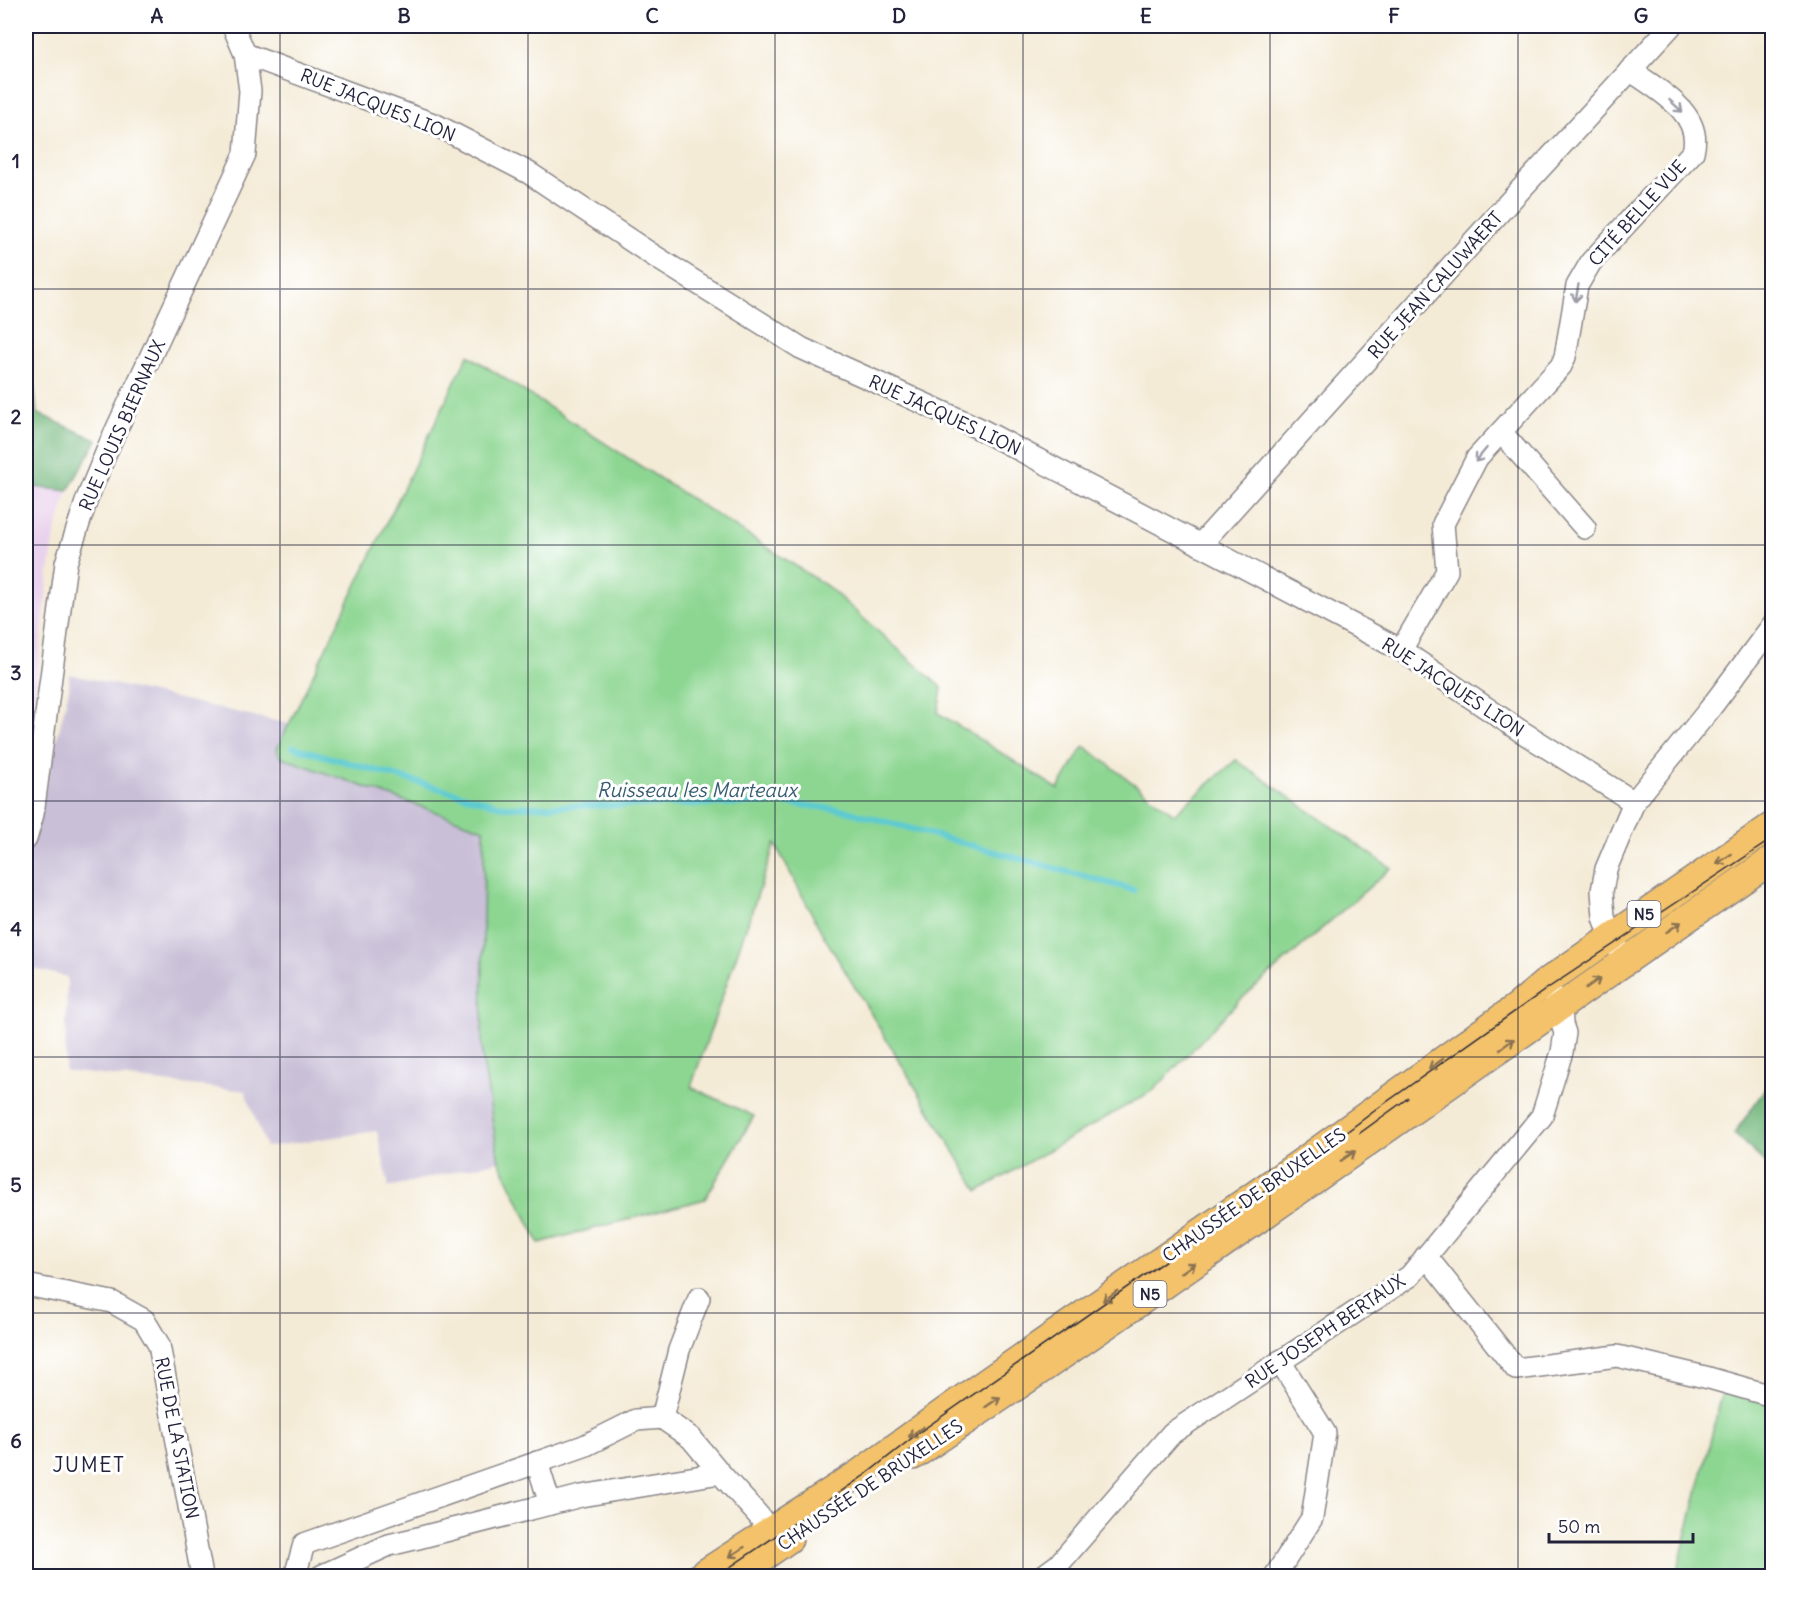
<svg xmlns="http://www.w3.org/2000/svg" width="1798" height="1602" font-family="Delius,sans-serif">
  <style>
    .built { fill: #e9d2ed }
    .industrial { fill: #c9bfd7 }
    .green { fill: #8dd692; stroke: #587c66; stroke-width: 1.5 }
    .forest { fill: #72b77c; stroke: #4a6c5c; stroke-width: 1.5 }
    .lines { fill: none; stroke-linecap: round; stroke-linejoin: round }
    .stream { stroke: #5dcad1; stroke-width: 6 }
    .minor-casing { stroke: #8b8689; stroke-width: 24 }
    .major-casing { stroke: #8b8689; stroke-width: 30 }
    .minor { stroke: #fff; stroke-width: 21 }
    .major { stroke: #f3c26a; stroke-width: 27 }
    .tram { stroke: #22223b; stroke-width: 1.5 }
    .oneway { stroke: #9c9ca7 }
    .oneway2 { stroke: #8a7252 }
    .grid { fill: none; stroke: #22223b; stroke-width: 1.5; stroke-opacity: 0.55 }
    .labels { text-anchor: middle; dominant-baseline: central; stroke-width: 6; stroke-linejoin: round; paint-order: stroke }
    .shield { fill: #fff; stroke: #646476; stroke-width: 1.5 }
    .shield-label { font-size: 16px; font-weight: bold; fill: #22223b }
    .street-label { font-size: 18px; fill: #22223b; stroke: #fff }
    .water-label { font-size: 20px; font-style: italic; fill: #375d70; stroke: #fff }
    .quarter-label { font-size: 21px; letter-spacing: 1.5px; fill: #22223b; stroke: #fff }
    .neatline { fill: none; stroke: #22223b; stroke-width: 2 }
    .grid-label { font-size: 20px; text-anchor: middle; font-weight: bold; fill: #22223b }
  </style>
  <rect width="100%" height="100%" fill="#fff"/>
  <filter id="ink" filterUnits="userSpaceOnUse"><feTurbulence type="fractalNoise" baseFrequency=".0167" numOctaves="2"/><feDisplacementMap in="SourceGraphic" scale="12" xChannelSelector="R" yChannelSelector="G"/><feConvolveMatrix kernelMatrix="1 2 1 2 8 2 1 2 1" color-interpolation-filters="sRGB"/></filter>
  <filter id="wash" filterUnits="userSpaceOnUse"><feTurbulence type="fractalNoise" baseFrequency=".008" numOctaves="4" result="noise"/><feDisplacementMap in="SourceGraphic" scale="24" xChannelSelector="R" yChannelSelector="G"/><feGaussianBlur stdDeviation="1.35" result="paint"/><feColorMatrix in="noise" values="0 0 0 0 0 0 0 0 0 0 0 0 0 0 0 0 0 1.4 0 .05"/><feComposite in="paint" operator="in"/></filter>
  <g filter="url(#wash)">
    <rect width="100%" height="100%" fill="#f4ebd7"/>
    <polygon class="built" points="26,486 68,491 56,530 49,572 26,769"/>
    <polygon class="industrial" points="69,674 289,724 277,749 484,829 482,1054 499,1161 389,1187 377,1131 266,1147 245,1091 65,1071 67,977 26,967 26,865 69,689"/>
    <g class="green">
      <polygon points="468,355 827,586 942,688 938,713 1058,789 1084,746 1174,814 1236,760 1391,868 1239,1001 1154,1090 978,1191 822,933 775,844 691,1087 754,1116 705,1199 539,1243 499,1161 482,1054 484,829 280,757 277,749"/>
      <polygon points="1725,1383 1772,1394 1772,1576 1676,1576"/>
    </g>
    <g class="forest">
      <polygon points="26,314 37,413 97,440 68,491 26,486"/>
      <polygon points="1772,1079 1772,1169 1734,1134"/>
    </g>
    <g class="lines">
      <polyline class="stream" points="293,747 505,807 785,803 843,810 1134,890"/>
    </g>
  </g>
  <g filter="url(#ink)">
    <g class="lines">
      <defs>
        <g id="minor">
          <polyline points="245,54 436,125 529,173 651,254 801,348 978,428 1401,650 1519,730 1634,802"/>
          <polyline points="1501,432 1585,528"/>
          <polyline points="1200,545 1499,213 1671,26"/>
          <path d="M1401,650L1447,571L1443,524L1477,458L1561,366L1565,357L1577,286L1591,262L1693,152C1704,113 1656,89 1630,70"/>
          <polyline points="26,839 33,814 66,563 87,499 111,441 245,154 250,91 245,54 233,26"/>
          <polyline points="1619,950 1610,934 1604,917 1602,891 1606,869 1634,802 1709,710 1772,626"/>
          <polyline points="1426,1256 1516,1369 1617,1356 1709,1378 1772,1396"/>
          <polyline points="26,1285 112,1302 144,1320 159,1345 202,1576"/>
          <polyline points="699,1298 679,1350 662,1418 691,1438 720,1473"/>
          <polyline points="537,1462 550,1504"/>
          <polyline points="295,1576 304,1544 584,1446 636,1420 662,1418"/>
          <polyline points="321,1576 389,1545 418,1538 581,1496 720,1473 759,1516 769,1531"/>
          <polyline points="1043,1576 1058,1565 1172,1433 1410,1276 1542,1116 1562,1052 1565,1033 1562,1024 1561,1006 1554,996"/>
          <polyline points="1275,1576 1312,1518 1325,1433 1280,1361"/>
        </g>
        <g id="major">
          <path d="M913,1456C1204,1263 1484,1056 1772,860"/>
          <polyline points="700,1576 861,1472 958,1402 1306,1159 1518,1006 1545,983 1772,826"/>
          <polyline points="736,1576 789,1539"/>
        </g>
      </defs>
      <use href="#minor" class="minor-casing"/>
      <use href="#major" class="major-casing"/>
      <use href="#minor" class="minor"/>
      <use href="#major" class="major"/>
      <g class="tram">
        <polyline points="1360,1133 1408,1098"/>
        <polyline points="883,1471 921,1442"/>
        <polyline points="717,1576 865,1475 921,1431 1308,1161 1381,1106 1548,988 1772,839"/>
      </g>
    </g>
    <defs><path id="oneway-shaft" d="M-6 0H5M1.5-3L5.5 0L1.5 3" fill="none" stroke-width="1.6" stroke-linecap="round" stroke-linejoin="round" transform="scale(1.5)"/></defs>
    <g class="oneway">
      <use href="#oneway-shaft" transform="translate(1676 106) rotate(42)"/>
      <use href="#oneway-shaft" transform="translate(1577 293) rotate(100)"/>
      <use href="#oneway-shaft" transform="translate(1481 455) rotate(129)"/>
    </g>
    <g class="oneway2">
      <use href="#oneway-shaft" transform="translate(1724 859) rotate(146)"/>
      <use href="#oneway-shaft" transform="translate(1674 927) rotate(-34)"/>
      <use href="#oneway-shaft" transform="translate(1593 983) rotate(-35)"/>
      <use href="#oneway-shaft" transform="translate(1507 1044) rotate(-36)"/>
      <use href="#oneway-shaft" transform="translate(1436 1064) rotate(145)"/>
      <use href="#oneway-shaft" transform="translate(1348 1156) rotate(-34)"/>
      <use href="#oneway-shaft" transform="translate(1188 1268) rotate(-35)"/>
      <use href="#oneway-shaft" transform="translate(1110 1296) rotate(144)"/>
      <use href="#oneway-shaft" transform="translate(993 1402) rotate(-34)"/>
      <use href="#oneway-shaft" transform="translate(916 1432) rotate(145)"/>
      <use href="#oneway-shaft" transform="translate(737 1552) rotate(147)"/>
    </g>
  </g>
  <path class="grid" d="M280,26V1576M528,26V1576M775,26V1576M1023,26V1576M1270,26V1576M1518,26V1576M26,289H1772M26,545H1772M26,801H1772M26,1057H1772M26,1313H1772"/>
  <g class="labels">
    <g class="shield">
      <rect x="1627.5" y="901" width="33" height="26" rx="4.5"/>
      <rect x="1133.5" y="1281" width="33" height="26" rx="4.5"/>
    </g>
    <g class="shield-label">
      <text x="1644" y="914">N5</text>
      <text x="1150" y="1294">N5</text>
    </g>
    <g class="street-label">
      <text transform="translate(378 105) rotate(22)">RUE JACQUES LION</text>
      <text transform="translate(1637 213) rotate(-48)">CITÉ BELLE VUE</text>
      <text transform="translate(1435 285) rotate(-48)">RUE JEAN CALUWAERT</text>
      <text transform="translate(945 415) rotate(25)">RUE JACQUES LION</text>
      <text transform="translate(122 425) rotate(-66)">RUE LOUIS BIERNAUX</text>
      <text transform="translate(1453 687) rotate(33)">RUE JACQUES LION</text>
      <text transform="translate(1254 1195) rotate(-35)">CHAUSSÉE DE BRUXELLES</text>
      <text transform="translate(1325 1331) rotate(-34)">RUE JOSEPH BERTAUX</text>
      <text transform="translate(177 1438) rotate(79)">RUE DE LA STATION</text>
      <text transform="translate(870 1485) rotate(-34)">CHAUSSÉE DE BRUXELLES</text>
    </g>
    <g class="water-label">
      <text x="697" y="789">Ruisseau les Marteaux</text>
    </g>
    <g class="quarter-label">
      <text x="89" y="1464">JUMET</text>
    </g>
  </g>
  <rect width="1798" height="1602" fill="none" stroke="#fff" stroke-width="66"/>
  <path d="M1549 1533v9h144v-9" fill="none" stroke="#22223b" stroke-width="3"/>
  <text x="1558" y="1533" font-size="18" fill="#22223b" stroke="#ffffff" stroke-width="4.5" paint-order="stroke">50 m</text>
  <rect x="33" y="33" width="1732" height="1536" class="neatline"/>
  <g class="grid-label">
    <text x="157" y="23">A</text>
    <text x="404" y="23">B</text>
    <text x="652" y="23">C</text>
    <text x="899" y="23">D</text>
    <text x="1146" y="23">E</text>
    <text x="1394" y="23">F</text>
    <text x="1641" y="23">G</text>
    <text x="16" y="168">1</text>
    <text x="16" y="424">2</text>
    <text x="16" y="680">3</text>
    <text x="16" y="936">4</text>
    <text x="16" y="1192">5</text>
    <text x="16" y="1448">6</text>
  </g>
</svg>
